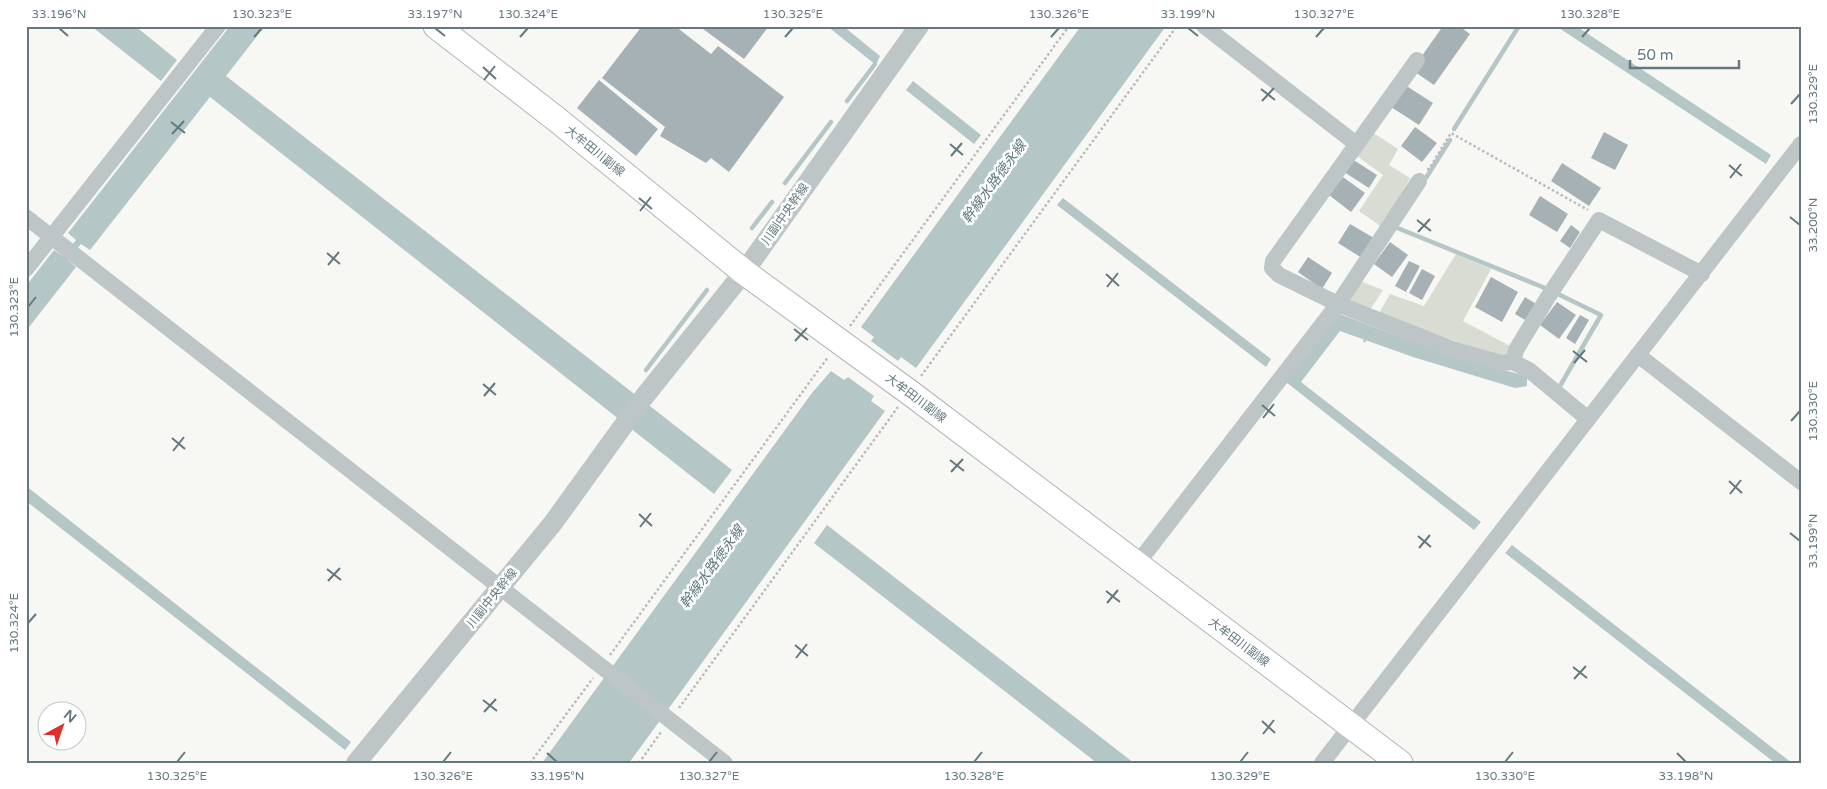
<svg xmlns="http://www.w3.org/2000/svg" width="1827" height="789" font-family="'Varela Round','Noto Sans JP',sans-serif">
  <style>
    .green { fill: #d8dcd3 }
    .water { fill: #b4c6c6 }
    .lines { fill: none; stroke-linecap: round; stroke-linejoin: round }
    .stream { stroke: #b4c6c6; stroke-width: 4.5 }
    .building { fill: #a5b1b4 }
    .primary-casing { stroke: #b0b7b9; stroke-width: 27 }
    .path { stroke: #b9bdbf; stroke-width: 2.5; stroke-dasharray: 2.5 2.5; stroke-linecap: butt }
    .minor { stroke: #bec5c7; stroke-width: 16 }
    .tertiary { stroke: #bec5c7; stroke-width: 20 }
    .primary { stroke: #fff; stroke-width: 25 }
    .ticks { fill: none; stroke: #63797f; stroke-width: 2 }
    .labels { text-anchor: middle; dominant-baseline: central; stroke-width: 5; stroke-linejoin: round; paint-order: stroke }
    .street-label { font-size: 12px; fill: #63797f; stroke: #fff }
    .water-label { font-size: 14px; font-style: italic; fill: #5e787a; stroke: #fff }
    .neatline { fill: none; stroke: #63797f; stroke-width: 2 }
    .ticks-label { font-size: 12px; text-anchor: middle; fill: #63797f }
  </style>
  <rect width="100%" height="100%" fill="#f7f7f4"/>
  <g class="green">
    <polygon points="1372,132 1398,149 1389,165 1410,178 1383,228 1359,211 1383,175 1353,153"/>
    <polygon points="1456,254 1491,269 1463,321 1512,347 1505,358 1378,315 1390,294 1424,306"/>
    <polygon points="1360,281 1383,290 1370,310 1347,301"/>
  </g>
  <g class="water">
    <polygon points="91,26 135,26 177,60 161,81"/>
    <polygon points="230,26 265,26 226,76 732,470 714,494 210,97 90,250 81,244 68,260 76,267 26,331 26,286 54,250 63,256 76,240 68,233"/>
    <polygon points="827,26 843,26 880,56 876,65"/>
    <polygon points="1081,26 1166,26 916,368 901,357 898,361 871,341 874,337 861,327"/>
    <polygon points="1556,26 1576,26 1771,155 1766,164"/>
    <polygon points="913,81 981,135 974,144 906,90"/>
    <polygon points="1063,198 1271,359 1266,367 1057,205"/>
    <polygon points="1340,314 1453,357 1527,376 1527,386 1515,388 1413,357 1340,331 1301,382 1481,522 1474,530 1286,382"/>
    <polygon points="831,371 844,380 848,377 874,396 871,401 885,411 629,763 542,763 812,393"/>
    <polygon points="26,486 351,742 345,750 26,501"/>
    <polygon points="827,525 1134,763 1097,763 814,543"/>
    <polygon points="1512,545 1792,763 1775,763 1505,553"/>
  </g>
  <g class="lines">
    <g class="stream">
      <polyline points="847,101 875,64"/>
      <polyline points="1454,129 1519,26"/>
      <polyline points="1424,181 1450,140"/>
      <polyline points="785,183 831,122"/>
      <polyline points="1395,227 1545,288"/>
      <polyline points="752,228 772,202"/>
      <polyline points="1558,294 1601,315 1560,386"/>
      <polyline points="646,370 707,290"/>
    </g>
  </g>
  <g class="building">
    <polygon points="642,26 675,26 711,54 718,46 784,97 729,172 711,158 706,163 660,136 665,127 602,78"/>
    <polygon points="699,26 769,26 744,59"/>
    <polygon points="1443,26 1459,26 1470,34 1434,85 1412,70"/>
    <polygon points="599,80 658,129 636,156 577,108"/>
    <polygon points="1405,85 1433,103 1419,125 1391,107"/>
    <polygon points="1415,127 1437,143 1422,162 1401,146"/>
    <polygon points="1604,132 1628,145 1615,170 1591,158"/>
    <polygon points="1352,159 1377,175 1369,188 1344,172"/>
    <polygon points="1562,163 1601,188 1589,206 1551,181"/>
    <polygon points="1343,177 1365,193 1351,212 1329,195"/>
    <polygon points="1540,196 1568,214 1557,232 1529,215"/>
    <polygon points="1350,224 1374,238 1362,258 1338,243"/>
    <polygon points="1571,225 1580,232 1570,248 1560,241"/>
    <polygon points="1390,242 1408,255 1392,277 1374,264"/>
    <polygon points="1308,257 1332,273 1322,289 1298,272"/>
    <polygon points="1409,261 1420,266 1406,292 1395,286"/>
    <polygon points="1422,269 1435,276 1422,300 1409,293"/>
    <polygon points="1491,277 1518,292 1502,322 1475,307"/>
    <polygon points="1525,297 1536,304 1527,321 1515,314"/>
    <polygon points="1557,302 1576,315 1559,339 1540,325"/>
    <polygon points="1580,315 1589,320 1575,344 1566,338"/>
  </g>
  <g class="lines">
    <defs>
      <polyline id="primary" points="436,26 555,118 744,272 909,392 1400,763"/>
    </defs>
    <use href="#primary" class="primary-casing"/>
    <g class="path">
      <polyline points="1427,169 1429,169 1451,133 1588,210"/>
      <polyline points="850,326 1069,26"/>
      <polyline points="1364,342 1369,331"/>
      <polyline points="921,376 1177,26"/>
      <polyline points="610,655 828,357"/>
      <polyline points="679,708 898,407"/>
      <polyline points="530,763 593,678"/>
      <polyline points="639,763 661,732"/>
    </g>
    <g class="minor">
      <polyline points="1204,26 1355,143"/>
      <polyline points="1417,60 1273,261 1272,268 1279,275 1338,304 1419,181"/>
      <polyline points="26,217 725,763"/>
      <polyline points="26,269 218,26"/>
      <polyline points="1638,355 1801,482"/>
      <polyline points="1513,362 1516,350 1548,297 1599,220 1702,274"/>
      <polyline points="1137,564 1338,304 1452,349 1501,363 1513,362 1529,370 1588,419"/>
      <polyline points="1322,763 1801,144"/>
    </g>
    <polyline class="tertiary" points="356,763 553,523 644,397 744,272 919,26"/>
    <use href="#primary" class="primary"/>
  </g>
  <path class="ticks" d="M59,28L68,36M435,28L445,36M1188,28L1198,36M254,37L262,28M520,37L528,28M785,37L793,28M1051,37L1059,28M1316,37L1324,28M1582,37L1590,28M483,67L496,79M484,80L495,66M1261,89L1275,100M1262,101L1274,88M1791,104L1800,94M171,122L185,133M172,134L184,121M950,144L963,155M951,156L962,143M1729,165L1742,176M1730,178L1741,164M639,198L652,209M640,211L651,197M1790,217L1800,225M1417,220L1431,231M1418,232L1430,219M327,253L340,264M328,265L339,252M1106,274L1119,286M1107,287L1118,273M28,307L36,297M794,329L808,340M795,341L807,328M1573,351L1587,362M1574,363L1585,350M483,384L496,395M484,396L495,383M1262,405L1275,416M1263,418L1274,404M1791,421L1800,411M172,438L185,449M173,451L184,437M950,460L964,471M951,472L963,459M1729,481L1742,493M1730,494L1741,480M639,514L652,526M640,527L651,513M1790,533L1800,541M1418,536L1431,547M1419,548L1430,535M327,569L341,580M328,581L340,568M1106,591L1120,602M1107,603L1118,590M28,623L36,614M795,645L808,656M796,658L807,644M1573,667L1587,678M1574,679L1586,666M483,700L497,711M484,712L496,699M1262,721L1275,733M1263,734L1274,720M547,753L557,762M1677,753L1686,762M177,762L185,752M443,762L451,752M709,762L717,752M974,762L982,752M1240,762L1248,752M1505,762L1513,752"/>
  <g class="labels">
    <g class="street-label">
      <text transform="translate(595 151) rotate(39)">大牟田川副線</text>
      <text transform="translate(785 214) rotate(-55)">川副中央幹線</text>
      <text transform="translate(916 398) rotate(37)">大牟田川副線</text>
      <text transform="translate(492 598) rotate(-51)">川副中央幹線</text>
      <text transform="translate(1239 642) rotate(37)">大牟田川副線</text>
    </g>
    <g class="water-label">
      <text transform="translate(994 182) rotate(-54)">幹線水路徳永線</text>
      <text transform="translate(712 567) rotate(-54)">幹線水路徳永線</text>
    </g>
  </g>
  <rect width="1827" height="789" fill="none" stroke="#ffffff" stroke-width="55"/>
  <g transform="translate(62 726) rotate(40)"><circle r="24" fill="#ffffff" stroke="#c1c9cc"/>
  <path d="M0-4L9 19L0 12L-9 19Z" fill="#e12e2a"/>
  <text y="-8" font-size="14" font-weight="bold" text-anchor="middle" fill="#63797f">N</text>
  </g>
  <path d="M1630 60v8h109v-8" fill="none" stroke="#63797f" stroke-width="2.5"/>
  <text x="1637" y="60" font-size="15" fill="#63797f" stroke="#ffffff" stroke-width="4" paint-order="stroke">50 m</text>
  <rect x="28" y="28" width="1772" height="734" class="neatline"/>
  <g class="ticks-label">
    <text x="59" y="18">33.196°N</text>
    <text x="262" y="18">130.323°E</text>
    <text x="435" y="18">33.197°N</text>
    <text x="528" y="18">130.324°E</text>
    <text x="793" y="18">130.325°E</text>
    <text x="1059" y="18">130.326°E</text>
    <text x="1188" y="18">33.199°N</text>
    <text x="1324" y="18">130.327°E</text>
    <text x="1590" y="18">130.328°E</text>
    <text transform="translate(1813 94) rotate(-90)" y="4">130.329°E</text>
    <text transform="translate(1813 225) rotate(-90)" y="4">33.200°N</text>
    <text transform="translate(14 307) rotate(-90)" y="4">130.323°E</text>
    <text transform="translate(1813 411) rotate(-90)" y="4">130.330°E</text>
    <text transform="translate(1813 541) rotate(-90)" y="4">33.199°N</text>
    <text transform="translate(14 623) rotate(-90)" y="4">130.324°E</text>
    <text x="177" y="780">130.325°E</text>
    <text x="443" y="780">130.326°E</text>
    <text x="557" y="780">33.195°N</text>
    <text x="709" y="780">130.327°E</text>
    <text x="974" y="780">130.328°E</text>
    <text x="1240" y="780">130.329°E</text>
    <text x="1505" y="780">130.330°E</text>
    <text x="1686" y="780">33.198°N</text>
  </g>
</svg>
